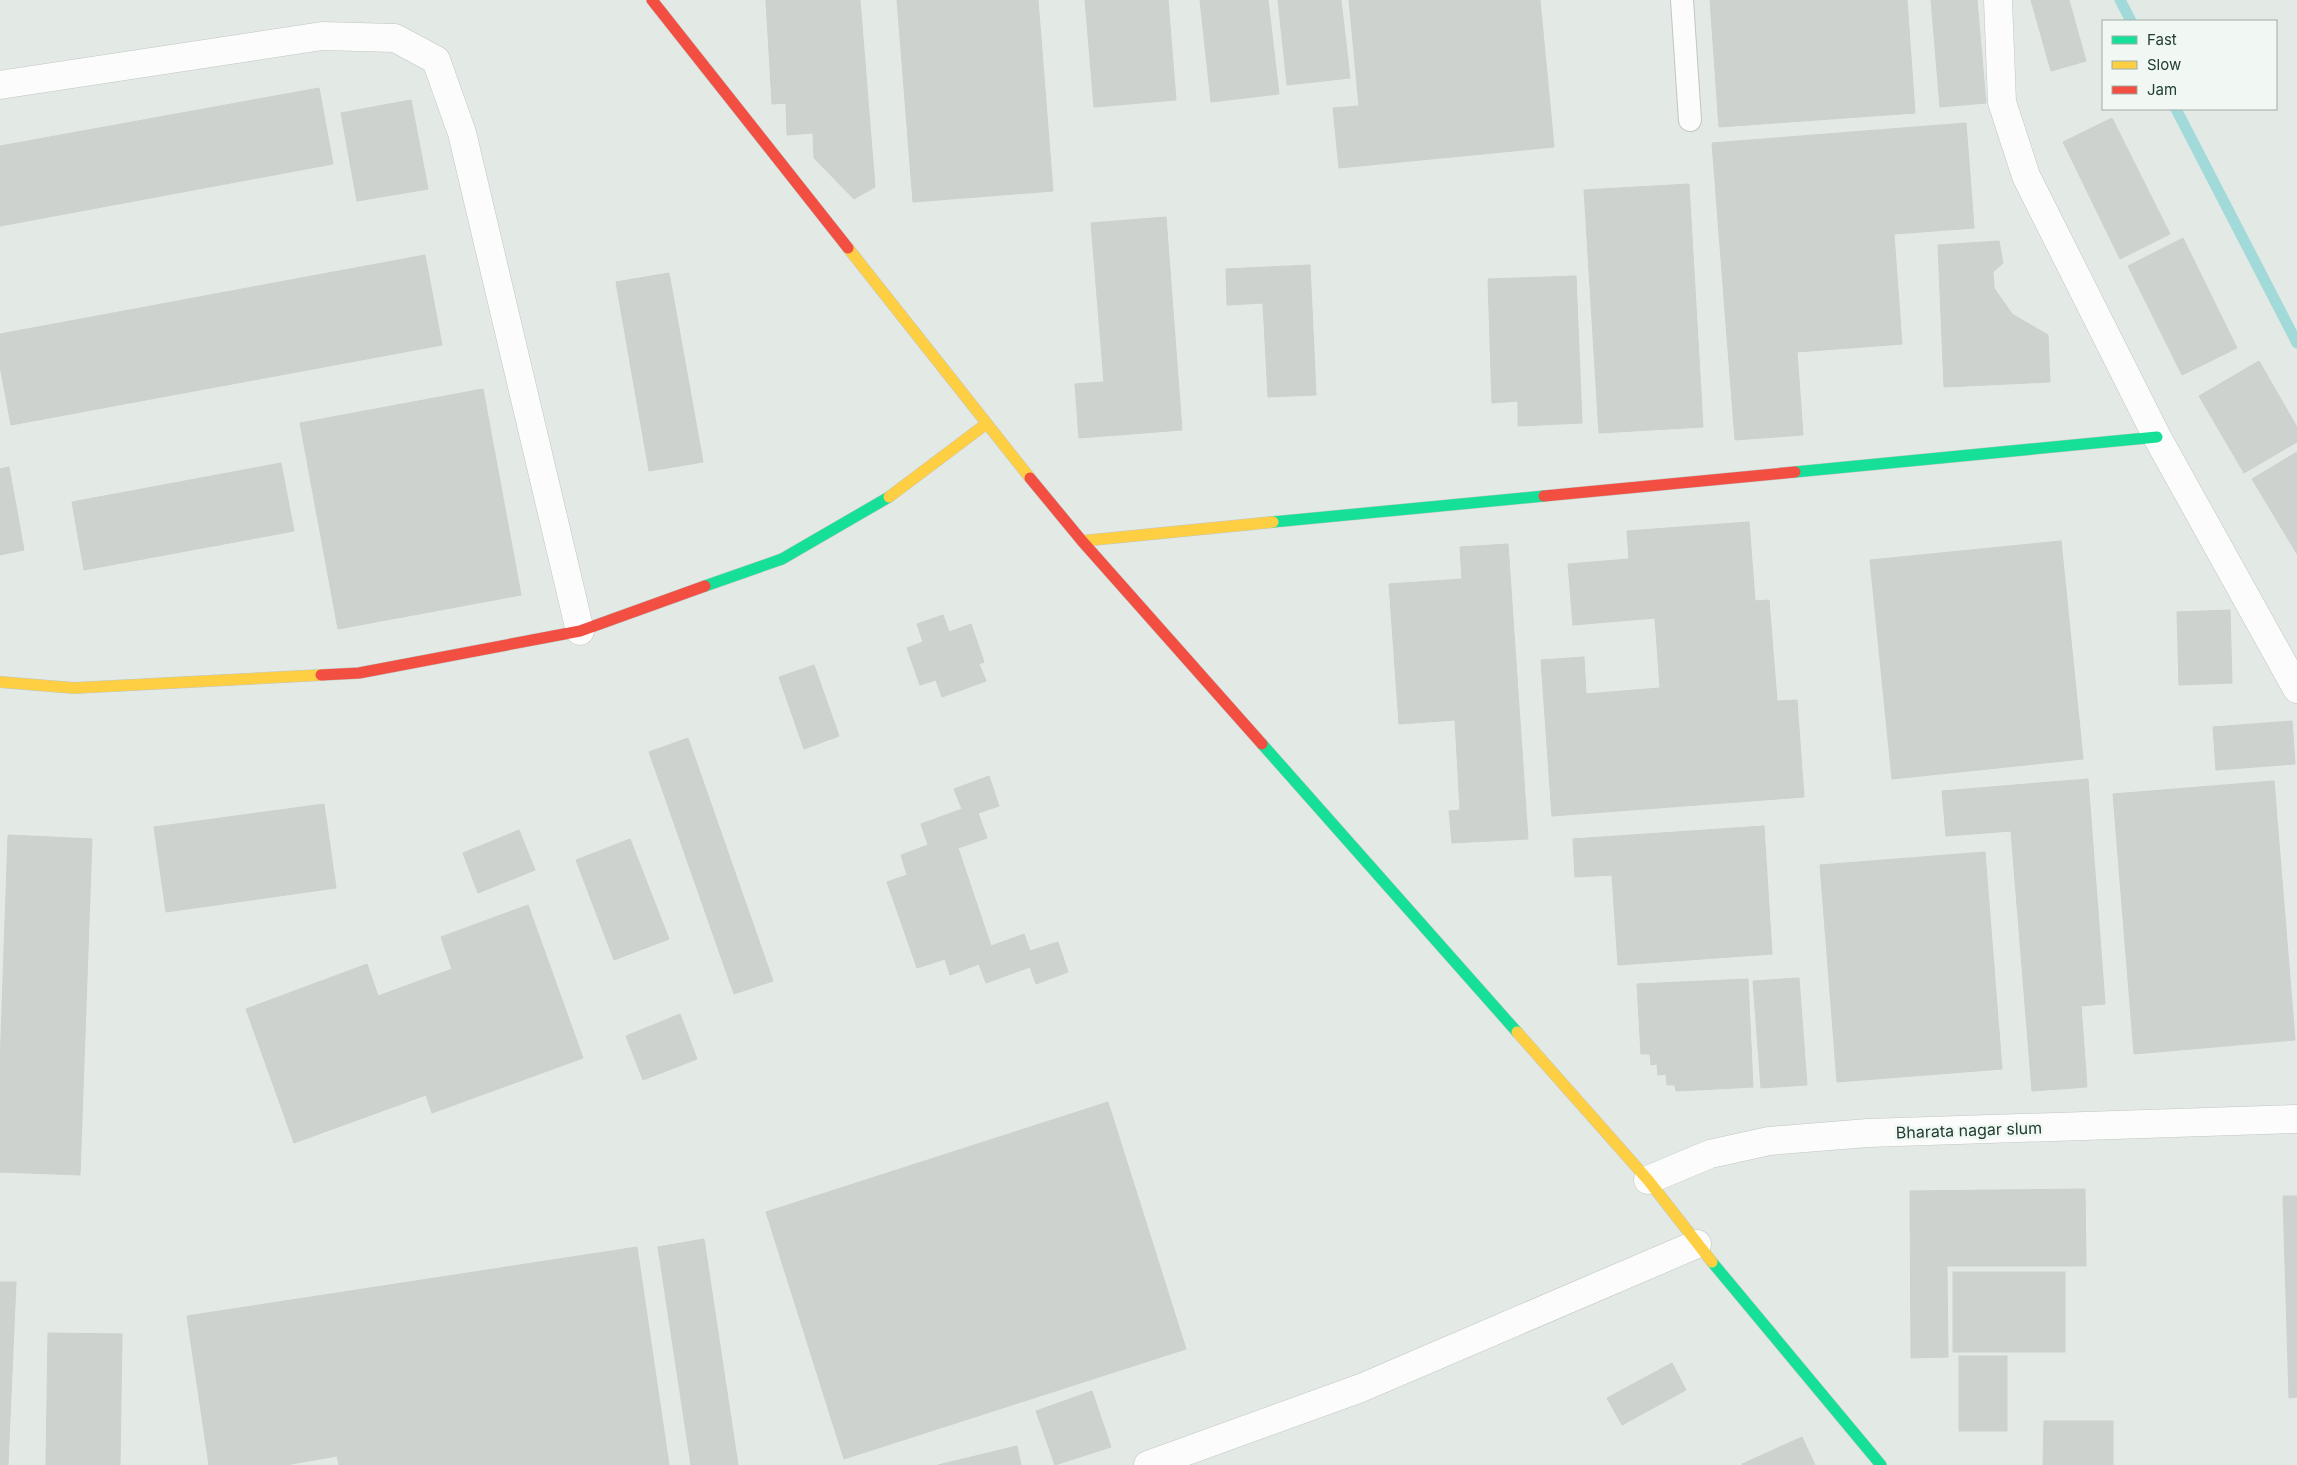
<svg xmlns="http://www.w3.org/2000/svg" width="2297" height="1465" font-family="Inter,sans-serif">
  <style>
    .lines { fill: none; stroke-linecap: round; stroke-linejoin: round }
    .stream { stroke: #a1dad8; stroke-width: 11 }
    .building { fill: #cdd2cf; stroke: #cbd2ce }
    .lane-casing { stroke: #c0c6c2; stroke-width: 24 }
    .street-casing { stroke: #c0c6c2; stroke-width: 29 }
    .fast-casing { stroke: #bec7c2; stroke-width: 12 }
    .slow-casing { stroke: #bec7c2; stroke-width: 12 }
    .jam-casing { stroke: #bec7c2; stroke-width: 12 }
    .lane { stroke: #fbfcfb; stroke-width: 22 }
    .street { stroke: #fbfcfb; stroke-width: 28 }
    .fast { stroke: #16e098; stroke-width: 11 }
    .slow { stroke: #ffcf43; stroke-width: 11 }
    .jam { stroke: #f24e42; stroke-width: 11 }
    .labels { text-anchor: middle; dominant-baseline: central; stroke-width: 5; stroke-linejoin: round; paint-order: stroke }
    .street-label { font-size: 16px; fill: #203d30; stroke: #f1f8f3 }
  </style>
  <rect width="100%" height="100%" fill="#e3e9e5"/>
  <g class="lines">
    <g class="stream">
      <polyline points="2120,0 2131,21"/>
      <polyline points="2176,109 2297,343"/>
    </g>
  </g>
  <g class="building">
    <polygon points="766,0 860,0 875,187 854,199 814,158 813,133 787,135 786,103 772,104"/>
    <polygon points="897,0 1038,0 1053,191 913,202"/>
    <polygon points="1085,0 1168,0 1176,100 1094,107"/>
    <polygon points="1200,0 1268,0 1279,94 1211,102"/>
    <polygon points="1278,0 1341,0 1350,78 1287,85"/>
    <polygon points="1349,0 1540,0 1554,147 1339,168 1333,108 1359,106"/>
    <polygon points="1710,0 1907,0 1915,113 1719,127"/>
    <polygon points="1931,0 1977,0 1986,103 1940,107"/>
    <polygon points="2031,0 2069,0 2086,61 2051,71"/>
    <polygon points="319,88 333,164 0,226 0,146"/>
    <polygon points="411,100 428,189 357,201 341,113"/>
    <polygon points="2112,118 2170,234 2120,259 2063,142"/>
    <polygon points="1966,123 1974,228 1894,234 1902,344 1797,352 1803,435 1735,440 1712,143"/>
    <polygon points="1689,184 1703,427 1599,433 1584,190"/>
    <polygon points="1166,217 1182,430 1079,438 1075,384 1104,382 1091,223"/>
    <polygon points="2183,238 2237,348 2182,375 2128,266"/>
    <polygon points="1999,241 2003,263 1993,272 1994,288 2012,314 2048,335 2050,382 1944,387 1938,245"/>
    <polygon points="425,255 442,345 11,425 0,366 0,334"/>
    <polygon points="1310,265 1316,395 1268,397 1263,303 1227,305 1226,269"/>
    <polygon points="669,273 703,462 649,471 616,282"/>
    <polygon points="1576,276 1582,423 1518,426 1518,401 1492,403 1488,279"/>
    <polygon points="2259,361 2297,427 2297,442 2244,473 2199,396"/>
    <polygon points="483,389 521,595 338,629 300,423"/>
    <polygon points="2297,452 2297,554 2252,479"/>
    <polygon points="281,463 294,531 84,570 72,502"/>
    <polygon points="9,467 24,550 0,555 0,469"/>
    <polygon points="1749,522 1755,601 1769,600 1777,701 1797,700 1804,797 1552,816 1541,660 1584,657 1586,694 1660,688 1655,618 1573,625 1568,564 1629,559 1627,531"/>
    <polygon points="2061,541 2083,759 1892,779 1870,560"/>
    <polygon points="1508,544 1528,839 1452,843 1449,811 1460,810 1455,720 1399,724 1389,584 1462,579 1460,547"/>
    <polygon points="2230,610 2232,683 2179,685 2177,612"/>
    <polygon points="943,615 949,632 971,624 984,662 979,664 986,681 942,697 936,680 920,685 907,648 923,642 917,624"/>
    <polygon points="814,665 839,736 804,749 779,677"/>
    <polygon points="2292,721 2295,764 2216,770 2213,727"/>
    <polygon points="688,738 773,981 734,994 649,752"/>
    <polygon points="989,776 999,806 978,813 987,838 958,848 991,946 1024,934 1030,951 1058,942 1068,972 1036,984 1030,967 986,983 979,964 950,975 945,959 917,968 887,882 907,875 901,855 928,845 921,824 962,809 954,789"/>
    <polygon points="2088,779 2105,1004 2081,1006 2087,1087 2032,1091 2011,831 1946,836 1942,791"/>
    <polygon points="2274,781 2295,1040 2134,1054 2113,794"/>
    <polygon points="324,804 336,888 166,912 154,827"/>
    <polygon points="1764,826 1772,954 1618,965 1612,875 1575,877 1573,839"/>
    <polygon points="519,830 535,870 478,893 463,853"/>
    <polygon points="8,835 92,839 80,1175 0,1172 0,1066"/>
    <polygon points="630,839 669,939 614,960 576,860"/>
    <polygon points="1985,852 2002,1069 1837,1082 1820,865"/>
    <polygon points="528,905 583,1058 432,1113 426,1095 294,1143 246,1009 367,964 378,996 452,969 441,937"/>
    <polygon points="1799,978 1807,1085 1761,1088 1753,981"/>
    <polygon points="1748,979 1753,1087 1676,1091 1675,1085 1667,1085 1666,1074 1658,1075 1657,1064 1651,1065 1650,1054 1641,1054 1637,984"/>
    <polygon points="680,1014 697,1059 643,1080 626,1036"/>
    <polygon points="1108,1102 1186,1349 844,1459 766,1212"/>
    <polygon points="2085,1189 2086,1266 1947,1266 1948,1357 1911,1358 1910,1191"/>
    <polygon points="2283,1196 2297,1196 2297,1397 2289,1398"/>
    <polygon points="704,1239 738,1465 691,1465 658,1247"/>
    <polygon points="637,1247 669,1465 339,1465 337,1456 286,1465 209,1465 187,1316"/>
    <rect x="1953" y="1272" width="112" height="80"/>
    <polygon points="0,1282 16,1282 8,1465 0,1465"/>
    <polygon points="48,1333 122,1334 120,1465 46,1465"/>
    <rect x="1959" y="1356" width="48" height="75"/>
    <polygon points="1672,1363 1686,1390 1622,1425 1607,1398"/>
    <polygon points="1092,1391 1111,1447 1055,1465 1036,1411"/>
    <polygon points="2044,1421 2113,1421 2113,1465 2043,1465"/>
    <polygon points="1802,1437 1815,1465 1743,1465 1742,1464"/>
    <polygon points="1017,1446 1021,1465 938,1465"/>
  </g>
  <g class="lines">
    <defs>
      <polyline id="lane" points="1682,0 1690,120"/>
      <g id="street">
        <polyline points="1998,0 2002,102 2026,176 2157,437 2297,689"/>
        <polyline points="0,85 322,36 395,38 436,60 462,133 580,631"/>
        <polyline points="1648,1180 1710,1154 1769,1141 1868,1133 2297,1119"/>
        <polyline points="1148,1465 1361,1388 1697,1244"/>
      </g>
      <g id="fast">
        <polyline points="1795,472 2157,437"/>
        <polyline points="1273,522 1544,496"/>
        <polyline points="705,586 782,559 889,497"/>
        <polyline points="1262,744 1517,1032"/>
        <polyline points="1712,1262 1881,1465"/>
      </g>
      <g id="slow">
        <polyline points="848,248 1030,478"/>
        <polyline points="889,497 986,424"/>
        <polyline points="1082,541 1273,522"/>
        <polyline points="0,682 74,688 321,675"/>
        <polyline points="1517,1032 1648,1180 1712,1262"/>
      </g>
      <g id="jam">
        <polyline points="652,0 848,248"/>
        <polyline points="1030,478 1082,541 1262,744"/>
        <polyline points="1544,496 1795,472"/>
        <polyline points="321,675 359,673 580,631 705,586"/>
      </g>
    </defs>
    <use href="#lane" class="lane-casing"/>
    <use href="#street" class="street-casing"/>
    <use href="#fast" class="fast-casing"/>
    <use href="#slow" class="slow-casing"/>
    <use href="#jam" class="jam-casing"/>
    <use href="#lane" class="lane"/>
    <use href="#street" class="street"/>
    <use href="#fast" class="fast"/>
    <use href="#slow" class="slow"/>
    <use href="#jam" class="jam"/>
  </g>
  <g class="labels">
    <g class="street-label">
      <text transform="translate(1969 1130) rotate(-2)">Bharata nagar slum</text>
    </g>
  </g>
  <rect x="2102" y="20" width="175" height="90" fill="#f1f8f3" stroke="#9dada5"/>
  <rect x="2112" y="36" width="25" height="8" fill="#16e098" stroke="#9dada5"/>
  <text x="2147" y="45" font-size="15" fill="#203d30">Fast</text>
  <rect x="2112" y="61" width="25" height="8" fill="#ffcf43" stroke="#9dada5"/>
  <text x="2147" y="70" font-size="15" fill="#203d30">Slow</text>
  <rect x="2112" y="86" width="25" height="8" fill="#f24e42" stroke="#9dada5"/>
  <text x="2147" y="95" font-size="15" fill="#203d30">Jam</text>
</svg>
